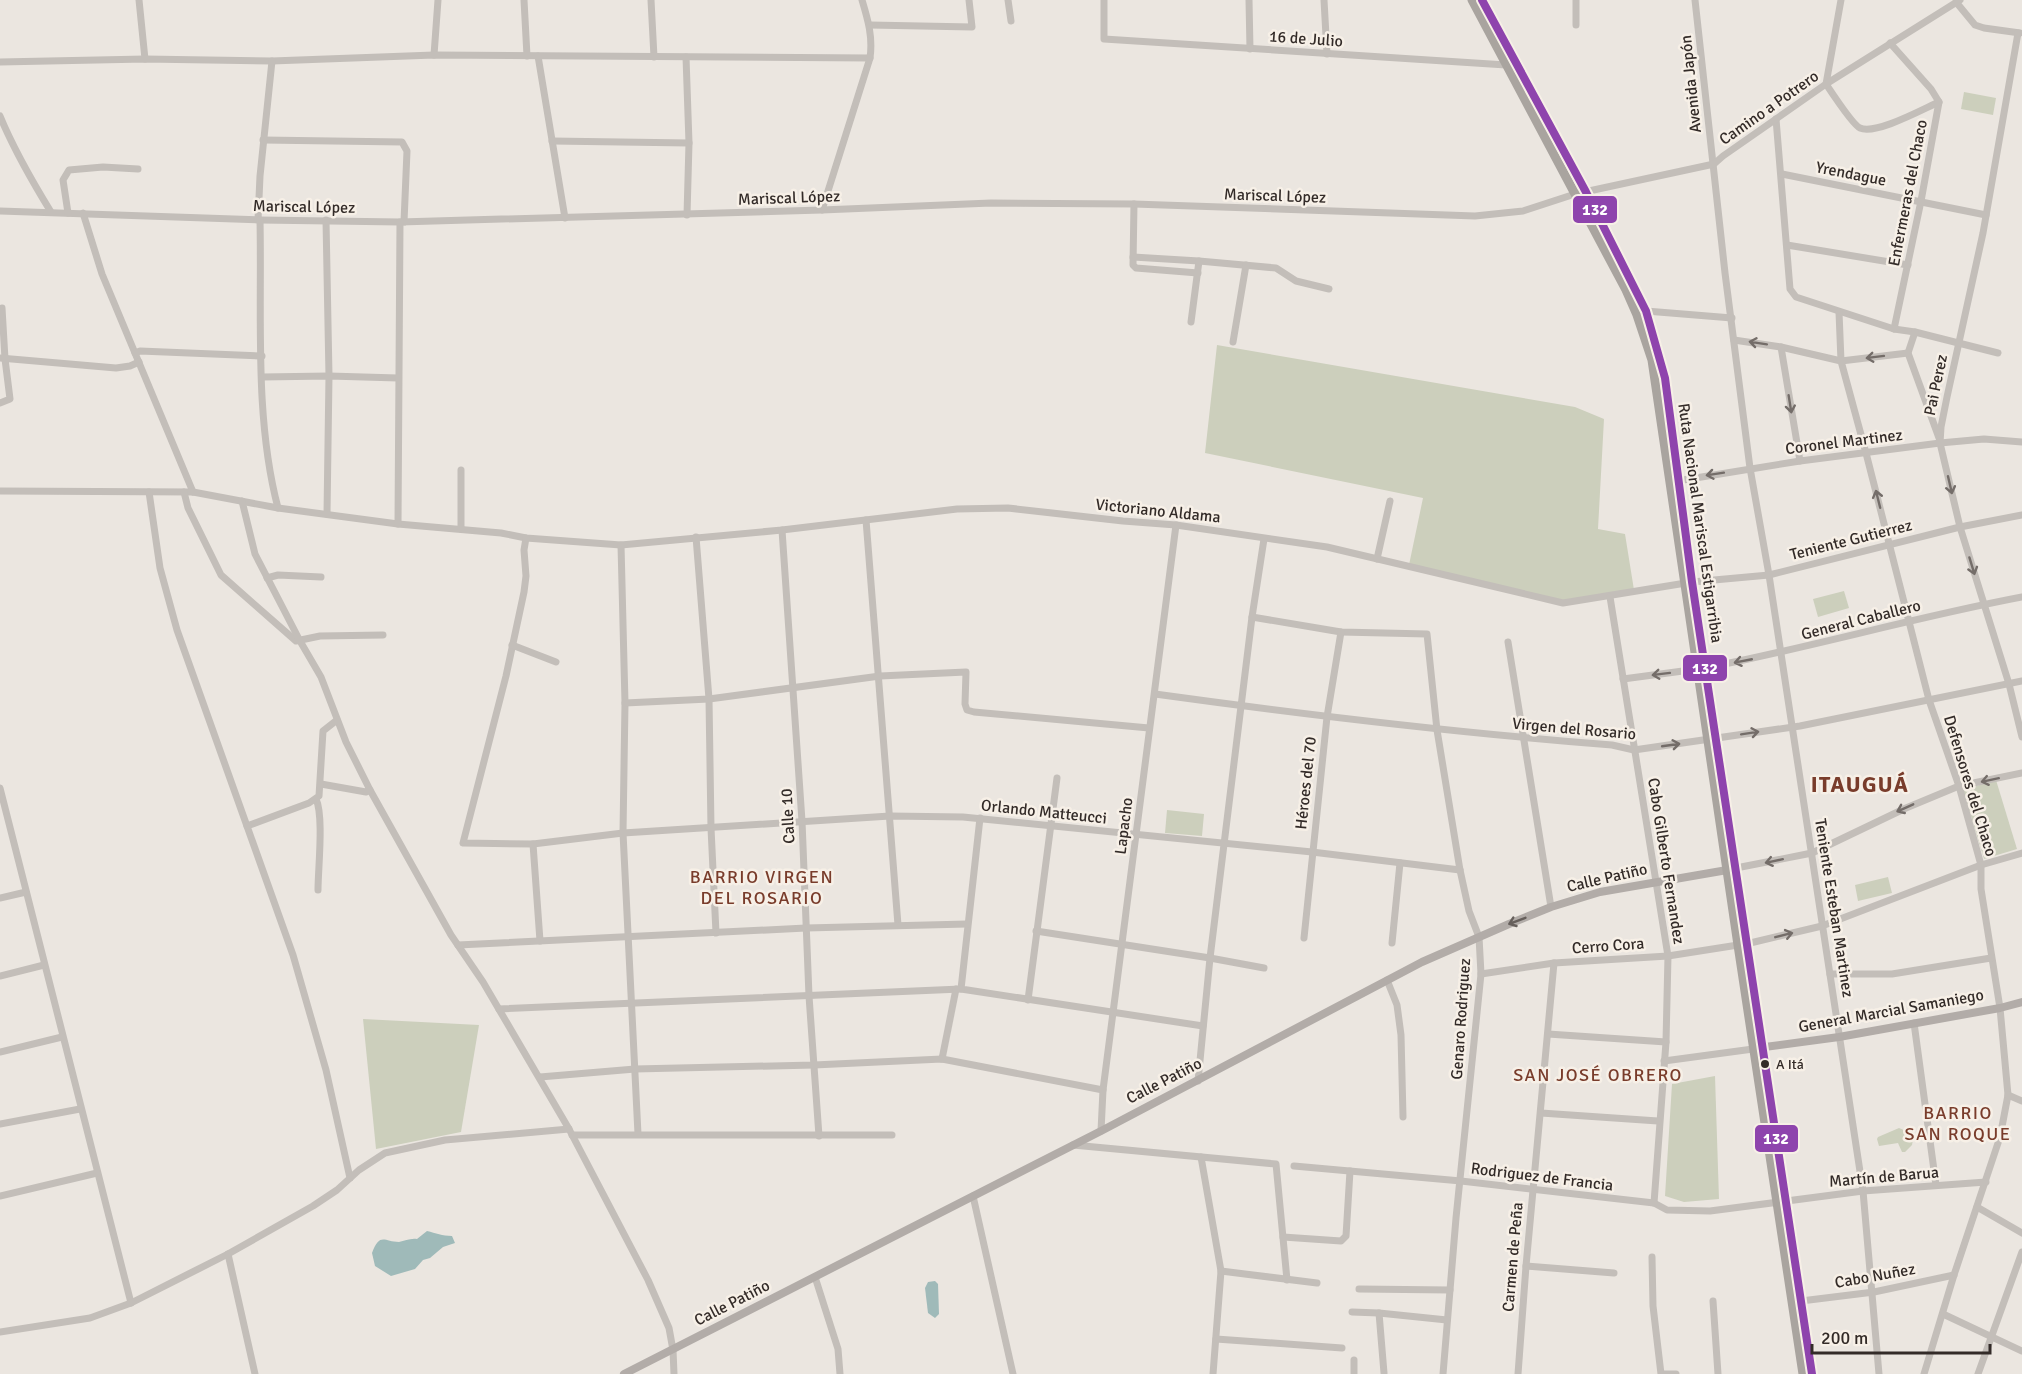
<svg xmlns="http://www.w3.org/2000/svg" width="2022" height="1374" font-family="Signika,sans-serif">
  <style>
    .green { fill: #cccfbc }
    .water { fill: #9fbab9 }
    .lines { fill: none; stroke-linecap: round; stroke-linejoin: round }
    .minor { stroke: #c3beb9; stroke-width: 7 }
    .major { stroke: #b2aca8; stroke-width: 8 }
    .highway { stroke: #a9a49f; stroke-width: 9 }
    .bus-1-casing { stroke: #f7f0e7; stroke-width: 12 }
    .bus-1 { stroke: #8e44ad; stroke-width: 8 }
    .oneway { stroke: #746d69 }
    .oneway2 { stroke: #665f5b }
    .bus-dot { fill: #332b28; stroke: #f7f0e7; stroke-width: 2 }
    .labels { text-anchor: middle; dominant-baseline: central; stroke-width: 5; stroke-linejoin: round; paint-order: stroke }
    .bus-label { font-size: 14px; fill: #332b28; stroke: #f7f0e7; text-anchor: start }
    .street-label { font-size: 16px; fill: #332b28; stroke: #f7f0e7 }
    .neighbourhood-label { font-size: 18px; letter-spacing: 1.5px; fill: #793c2b; stroke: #f7f0e7 }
    .district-label { font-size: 22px; font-weight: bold; letter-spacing: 1.5px; fill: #793c2b; stroke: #f7f0e7 }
    .line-badge { stroke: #f7f0e7; stroke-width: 2 }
    .badge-label { font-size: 16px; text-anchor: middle; font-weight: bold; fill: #fff }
  </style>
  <rect width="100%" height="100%" fill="#ebe6e0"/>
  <g class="green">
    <polygon points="1964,92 1996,98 1993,115 1961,109"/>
    <polygon points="1217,345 1575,407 1604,419 1598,529 1625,534 1634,590 1561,602 1409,565 1423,498 1205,453"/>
    <polygon points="1844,591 1849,608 1818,617 1813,599"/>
    <polygon points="1996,780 2017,849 1984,859 1963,790"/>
    <polygon points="1167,810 1204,814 1202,836 1165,833"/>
    <polygon points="1888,877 1892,893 1858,901 1855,885"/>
    <polygon points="363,1019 479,1025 461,1132 376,1149"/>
    <polygon points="1715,1076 1719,1199 1684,1202 1665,1196 1672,1084"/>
    <polygon points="1899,1128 1906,1131 1913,1139 1912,1145 1905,1152 1902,1152 1898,1143 1879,1146 1877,1139 1878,1137"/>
  </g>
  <g class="water">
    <path d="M427,1231C436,1233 442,1236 452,1236L455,1243L443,1247L430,1258L423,1260L415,1269L391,1276L375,1266L372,1253C380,1232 384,1242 399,1242C405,1241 410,1238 417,1239Z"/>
    <polygon points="928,1282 935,1281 938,1284 939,1314 935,1318 928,1313 925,1288"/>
  </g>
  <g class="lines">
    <g class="minor">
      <polyline points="139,0 145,59"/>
      <polyline points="524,0 527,56"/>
      <polyline points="651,0 654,57"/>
      <polyline points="1008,0 1011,21"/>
      <polyline points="1104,0 1104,39 1506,65"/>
      <polyline points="1249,0 1250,49"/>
      <polyline points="1324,0 1327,54"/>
      <polyline points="1695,0 1725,273 1750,468 1769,575 1863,1191 1879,1374"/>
      <path d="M1841,0L1826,84C1832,93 1853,125 1860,128C1876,135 1923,109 1939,102"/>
      <polyline points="1956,2 1975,25 1984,28 2020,33"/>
      <polyline points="870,25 972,27 969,0"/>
      <polyline points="1576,25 1576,0"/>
      <polyline points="2018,33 1983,233 1947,397 1941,427 1940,443 1960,527 2009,684 2022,737"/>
      <polyline points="1890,43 1931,89 1939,102 1921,201 1894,329"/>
      <polyline points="434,55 438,0"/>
      <polyline points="538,56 565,218"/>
      <polyline points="686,57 689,143 687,215"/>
      <polyline points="0,62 145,59 272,61 434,55 870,58"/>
      <path d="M0,116C14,150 32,181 51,212"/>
      <polyline points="1776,119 1790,289 1796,297 1894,329 1915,332 1998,353"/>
      <polyline points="263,140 402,142 407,151 404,222"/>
      <polyline points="552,141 689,143"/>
      <polyline points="1782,174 1986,215"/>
      <polyline points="1134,204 1133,265 1136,268 1198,273"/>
      <path d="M822,210L870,58C873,37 868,20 862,0"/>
      <polyline points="0,211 260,220 400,222 822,210 991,203 1134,204 1475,216 1523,211 1575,194 1714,164 1723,156 1826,84 1960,0"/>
      <polyline points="68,213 63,180 69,170 103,167 138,169"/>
      <polyline points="83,213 102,274 193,492"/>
      <polyline points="258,220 260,176 272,61"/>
      <path d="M260,220C262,314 254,417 278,508"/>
      <polyline points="326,220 329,376 327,514"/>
      <polyline points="1787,245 1908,265"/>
      <polyline points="1133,257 1199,261 1276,268 1296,281 1329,289"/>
      <polyline points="1646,311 1732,318"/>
      <polyline points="1839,312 1841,361 1866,453 1929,700 1959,786 1981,865 1981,889 2000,1008 2008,1095 2000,1137 1954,1275 1924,1374"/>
      <polyline points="1191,322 1199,261"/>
      <polyline points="1915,332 1908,353 1939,438"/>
      <polyline points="1734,340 1781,347 1841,361 1908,353"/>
      <polyline points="1233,342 1246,265"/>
      <polyline points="1781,347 1800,461"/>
      <polyline points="135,353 140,351 262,356"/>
      <polyline points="0,358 116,368 130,366 139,362"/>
      <polyline points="262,377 329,376 398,378"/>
      <polyline points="0,403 10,399 5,359 2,308"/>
      <polyline points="1677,481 1800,461 1940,443 1984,439 2022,442"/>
      <polyline points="0,491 193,492 278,508 398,524 501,533 526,538 621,545 782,530 957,509 1008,508 1123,521 1176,525 1327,547 1563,603 1692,582 1769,575 1960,527 2022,515"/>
      <polyline points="149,492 160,568 177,630 293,955 326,1070 350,1178"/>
      <polyline points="184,492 188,508 221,575 296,641 320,636 383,635"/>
      <polyline points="242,501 255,554 300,641 321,677 346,742 370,790 451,935 483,982 569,1129 648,1280 669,1328 673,1350 674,1374"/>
      <polyline points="866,520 898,925"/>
      <polyline points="398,524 400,222"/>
      <polyline points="461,529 461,470"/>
      <polyline points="782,530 802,821 809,996 819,1136"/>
      <polyline points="696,537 709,699 711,828 716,933"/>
      <polyline points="526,538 524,550 526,576 524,592 506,676 463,843 533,844 623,833 890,816 963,817 1312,852 1460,870"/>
      <polyline points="621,545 625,703 623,833 638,1134"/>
      <polyline points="1377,559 1390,501"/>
      <polyline points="267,578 278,575 321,577"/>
      <polyline points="1610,597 1668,956 1666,1042 1654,1203"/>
      <polyline points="1252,617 1341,632 1427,634 1437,730 1460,870 1469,911 1479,937 1481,974 1456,1218 1443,1374"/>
      <polyline points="1508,642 1551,907"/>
      <polyline points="512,645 556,662"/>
      <path d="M1705,668C1812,647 1916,617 2022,597"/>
      <polyline points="1623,679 1698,669"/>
      <path d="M1155,694C1307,715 1459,733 1612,745L1634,750L1800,726L2022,681"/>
      <polyline points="625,703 709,699 880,676 966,672 965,704 967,710 974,712 1149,728"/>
      <polyline points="321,784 366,792 370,790"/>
      <polyline points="0,788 131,1303"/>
      <path d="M316,799C324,816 318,869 318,890"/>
      <polyline points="980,818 961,989 1203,1026"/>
      <polyline points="247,826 309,803 319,796 323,731 337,720"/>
      <polyline points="533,844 540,941"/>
      <polyline points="1736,868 1812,853 1906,808 1959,786 2022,773"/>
      <polyline points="0,898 26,892"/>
      <polyline points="1036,931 1210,958 1264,968"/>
      <polyline points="1304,938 1327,717 1341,632"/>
      <polyline points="1392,943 1400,863"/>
      <polyline points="1746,944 1822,926 1981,865 2022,853"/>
      <polyline points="458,945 806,928 967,924"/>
      <polyline points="1481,974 1554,963 1668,956 1738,945"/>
      <polyline points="1830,974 1892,974 1991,958"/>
      <polyline points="0,976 44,965"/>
      <polyline points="1387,980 1397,1005 1401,1035 1403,1117"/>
      <polyline points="1028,1000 1057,778"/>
      <polyline points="499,1009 961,989"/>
      <polyline points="1914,1023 1936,1185"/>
      <polyline points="1548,1034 1666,1042"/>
      <polyline points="0,1052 62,1037"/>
      <polyline points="942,1059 956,989"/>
      <polyline points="1664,1061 1753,1049"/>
      <polyline points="540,1077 635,1069 814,1065 942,1059 1103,1090"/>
      <polyline points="1198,1081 1210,958 1252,617 1264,539"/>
      <polyline points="2008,1095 2022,1101"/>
      <polyline points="1541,1113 1658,1121"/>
      <polyline points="0,1124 80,1109"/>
      <polyline points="1101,1131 1103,1090 1176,525"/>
      <polyline points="572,1135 892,1135"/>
      <polyline points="1073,1145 1276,1164 1287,1280"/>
      <polyline points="1201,1157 1221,1271 1213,1374"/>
      <polyline points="1294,1166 1461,1181 1654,1203 1667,1210 1710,1211 1863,1191 1986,1182"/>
      <polyline points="0,1196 97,1173"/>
      <polyline points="973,1196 1013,1374"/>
      <polyline points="1977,1207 2022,1233"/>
      <polyline points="1283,1237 1341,1241 1346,1236 1350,1171"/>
      <polyline points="228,1254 255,1374"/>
      <polyline points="1652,1257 1653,1306 1661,1374"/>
      <polyline points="1526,1266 1614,1273"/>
      <polyline points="1221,1271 1317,1283"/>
      <polyline points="815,1277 838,1349 840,1374"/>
      <polyline points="1359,1289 1450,1290"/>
      <polyline points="1713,1301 1718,1374"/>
      <polyline points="1801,1301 1874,1292 1954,1275"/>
      <polyline points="1352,1312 1379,1313 1447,1320"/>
      <polyline points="1379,1313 1384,1373"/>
      <polyline points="1943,1314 2022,1351"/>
      <polyline points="0,1332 90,1318 131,1303 228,1254 313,1206 337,1190 359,1170 385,1153 445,1140 569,1129"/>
      <polyline points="1216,1339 1342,1348"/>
      <polyline points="1354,1360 1354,1374"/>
      <polyline points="1518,1374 1526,1266 1554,963"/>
      <polyline points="1664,1374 1676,1374"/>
      <polyline points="1978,1374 2022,1252"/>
    </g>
    <g class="major">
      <polyline points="1757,1048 1839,1037 2000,1008 2022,1002"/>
      <polyline points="624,1374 1101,1131 1422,962 1509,924 1551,907 1600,892 1733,869"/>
    </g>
    <g class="highway">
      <polyline points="1472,0 1626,290 1637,315 1652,360 1738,945 1803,1374"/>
      <polyline points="1482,0 1586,192 1646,311 1665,378 1692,582 1812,1374"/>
    </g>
    <defs>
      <polyline id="bus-1" points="1482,0 1586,192 1646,311 1665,378 1692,582 1812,1374"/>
    </defs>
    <use href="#bus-1" class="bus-1-casing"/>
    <use href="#bus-1" class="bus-1"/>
  </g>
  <defs><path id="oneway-shaft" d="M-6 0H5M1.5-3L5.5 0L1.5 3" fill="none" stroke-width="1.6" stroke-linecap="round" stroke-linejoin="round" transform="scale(1.5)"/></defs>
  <g class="oneway">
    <use href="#oneway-shaft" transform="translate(1758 343) rotate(-171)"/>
    <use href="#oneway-shaft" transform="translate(1875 357) rotate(173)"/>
    <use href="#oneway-shaft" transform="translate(1790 404) rotate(81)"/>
    <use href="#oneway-shaft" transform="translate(1715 474) rotate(171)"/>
    <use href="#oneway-shaft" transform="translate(1950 485) rotate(77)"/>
    <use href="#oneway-shaft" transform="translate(1878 499) rotate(-104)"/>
    <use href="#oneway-shaft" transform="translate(1972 566) rotate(73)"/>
    <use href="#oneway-shaft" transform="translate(1743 661) rotate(169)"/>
    <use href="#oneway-shaft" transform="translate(1661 674) rotate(173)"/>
    <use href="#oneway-shaft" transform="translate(1750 733) rotate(-9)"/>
    <use href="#oneway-shaft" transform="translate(1671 745) rotate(-8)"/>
    <use href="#oneway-shaft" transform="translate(1990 780) rotate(168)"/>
    <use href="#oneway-shaft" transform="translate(1905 808) rotate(156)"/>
    <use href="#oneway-shaft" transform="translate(1774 861) rotate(168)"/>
    <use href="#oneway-shaft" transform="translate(1784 935) rotate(-14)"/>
  </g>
  <use class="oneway2" href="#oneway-shaft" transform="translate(1517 921) rotate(159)"/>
  <circle class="bus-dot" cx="1765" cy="1064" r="5"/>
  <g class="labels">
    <g class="bus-label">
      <text x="1776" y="1064">A Itá</text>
    </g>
    <g class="street-label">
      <text transform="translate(1306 39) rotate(4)">16 de Julio</text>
      <text transform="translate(1691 84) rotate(-96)">Avenida Japón</text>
      <text transform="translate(1769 108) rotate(-35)">Camino a Potrero</text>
      <text transform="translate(1851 174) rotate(11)">Yrendague</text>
      <text transform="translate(1908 193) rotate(-79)">Enfermeras del Chaco</text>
      <text transform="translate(1275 196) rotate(2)">Mariscal López</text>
      <text transform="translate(789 198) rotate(-2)">Mariscal López</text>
      <text transform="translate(304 207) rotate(1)">Mariscal López</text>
      <text transform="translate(1936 385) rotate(-78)">Pai Perez</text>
      <text transform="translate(1844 442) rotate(-7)">Coronel Martinez</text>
      <text transform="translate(1158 511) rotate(6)">Victoriano Aldama</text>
      <text transform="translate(1700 523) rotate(82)">Ruta Nacional Mariscal Estigarribia</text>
      <text transform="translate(1851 540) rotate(-14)">Teniente Gutierrez</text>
      <text transform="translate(1861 620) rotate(-14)">General Caballero</text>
      <text transform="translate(1574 729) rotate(5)">Virgen del Rosario</text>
      <text transform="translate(1306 783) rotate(-84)">Héroes del 70</text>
      <text transform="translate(1970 786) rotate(73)">Defensores del Chaco</text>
      <text transform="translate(1044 812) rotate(6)">Orlando Matteucci</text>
      <text transform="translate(788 816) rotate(-93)">Calle 10</text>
      <text transform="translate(1124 826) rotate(-83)">Lapacho</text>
      <text transform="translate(1666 861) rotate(81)">Cabo Gilberto Fernandez</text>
      <text transform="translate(1607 878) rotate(-13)">Calle Patiño</text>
      <text transform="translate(1834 908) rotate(81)">Teniente Esteban Martinez</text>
      <text transform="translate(1608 946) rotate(-4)">Cerro Cora</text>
      <text transform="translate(1891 1011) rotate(-10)">General Marcial Samaniego</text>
      <text transform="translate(1461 1019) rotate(-86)">Genaro Rodriguez</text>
      <text transform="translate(1164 1081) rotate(-27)">Calle Patiño</text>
      <text transform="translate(1542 1177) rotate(7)">Rodriguez de Francia</text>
      <text transform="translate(1884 1177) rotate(-5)">Martín de Barua</text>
      <text transform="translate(1513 1257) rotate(-85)">Carmen de Peña</text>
      <text transform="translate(1875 1276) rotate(-10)">Cabo Nuñez</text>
      <text transform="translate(732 1303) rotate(-27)">Calle Patiño</text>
    </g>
    <g class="neighbourhood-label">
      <text x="762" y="877">BARRIO VIRGEN<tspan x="762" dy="21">DEL ROSARIO</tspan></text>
      <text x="1598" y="1075">SAN JOSÉ OBRERO</text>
      <text x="1958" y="1113">BARRIO<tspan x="1958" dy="21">SAN ROQUE</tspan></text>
    </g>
    <g class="district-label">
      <text x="1860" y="784">ITAUGUÁ</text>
    </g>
  </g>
  <g class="line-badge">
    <rect x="1572" y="195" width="46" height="29" rx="6" fill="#8e44ad"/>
    <rect x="1682" y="654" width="46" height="28" rx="6" fill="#8e44ad"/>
    <rect x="1754" y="1124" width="45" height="29" rx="6" fill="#8e44ad"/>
  </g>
  <g class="badge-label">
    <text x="1595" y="215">132</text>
    <text x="1705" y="674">132</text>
    <text x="1776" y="1144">132</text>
  </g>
  <path d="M1812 1344v9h178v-9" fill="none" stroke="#332b28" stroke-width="3"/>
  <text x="1821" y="1344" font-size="18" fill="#332b28" stroke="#f7f0e7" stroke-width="4.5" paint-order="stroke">200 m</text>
</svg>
